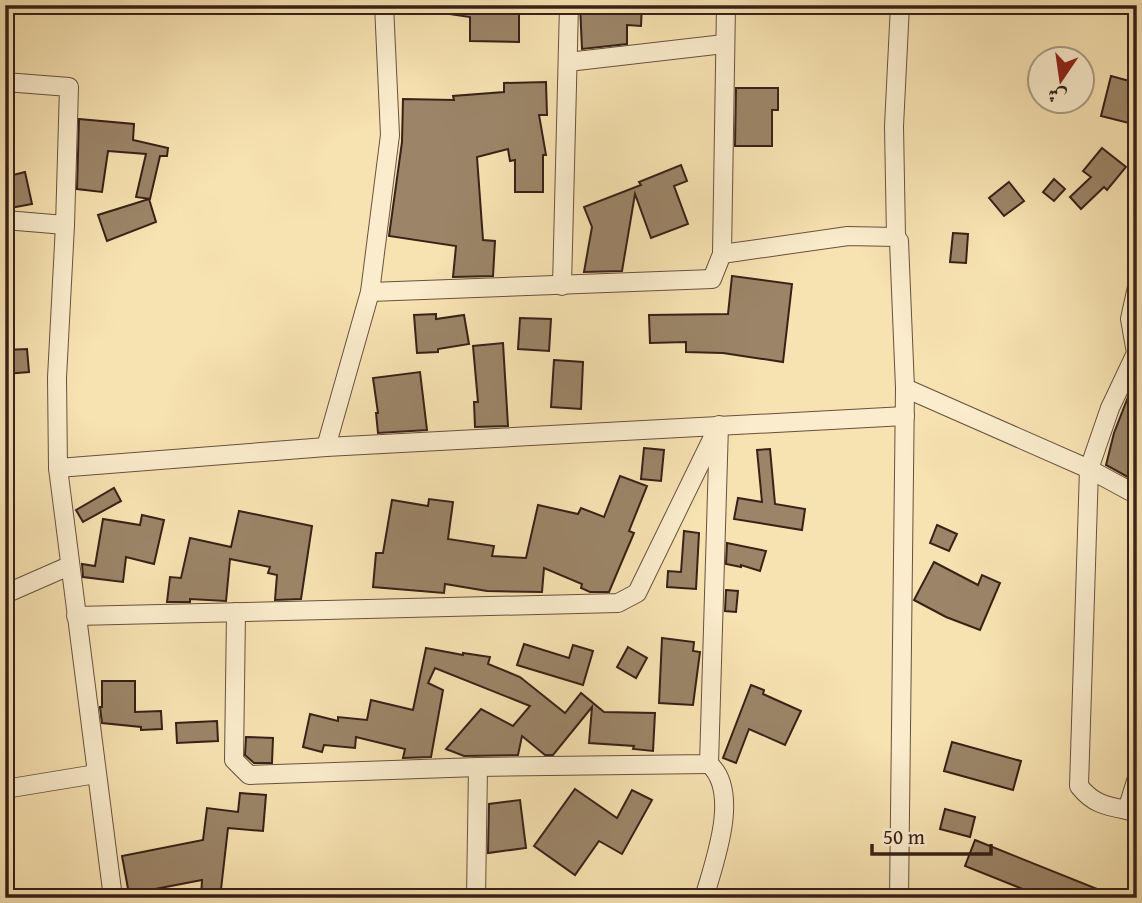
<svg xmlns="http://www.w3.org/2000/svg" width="1142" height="903" font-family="'Gentium Book Plus',Amiri,serif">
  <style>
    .building { fill: #9b8568; stroke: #382118; stroke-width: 2 }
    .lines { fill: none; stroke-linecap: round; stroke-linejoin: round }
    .minor-casing { stroke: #68513e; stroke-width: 20 }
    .minor { stroke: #faeccc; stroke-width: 18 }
  </style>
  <rect width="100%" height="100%" fill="#f7e2b1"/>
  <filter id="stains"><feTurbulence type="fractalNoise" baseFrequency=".00286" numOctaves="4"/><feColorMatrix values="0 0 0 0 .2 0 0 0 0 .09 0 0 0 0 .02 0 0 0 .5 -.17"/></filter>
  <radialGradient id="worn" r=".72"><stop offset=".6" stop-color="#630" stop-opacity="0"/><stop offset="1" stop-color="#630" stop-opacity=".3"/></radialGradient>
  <g class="building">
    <polygon points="443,5 519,5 519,42 470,41 470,17 442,13"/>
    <polygon points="580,5 642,5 641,26 627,25 627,44 582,49"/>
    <polygon points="1111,76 1137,83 1137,125 1101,116"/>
    <polygon points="546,82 547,115 539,115 546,155 543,155 543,192 515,192 515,160 510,161 508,149 477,157 483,240 495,241 493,276 453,277 456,246 389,236 402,142 403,99 454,100 453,96 504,92 504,83"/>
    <polygon points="736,88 778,88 778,110 772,110 772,146 735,146"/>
    <polygon points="79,119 134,124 133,140 168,148 167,156 160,156 150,199 136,197 146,154 108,151 102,192 77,189"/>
    <polygon points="1102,148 1126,167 1107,190 1104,187 1081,209 1070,197 1091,177 1083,171"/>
    <polygon points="681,165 687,181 674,186 688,224 651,238 635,194 622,271 584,272 592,227 584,207 641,185 639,182"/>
    <polygon points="25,172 32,204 5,209 5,177"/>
    <polygon points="1054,179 1065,189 1054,201 1043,192"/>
    <polygon points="1009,182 1024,201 1004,216 989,198"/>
    <polygon points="149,199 156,222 107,241 98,215"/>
    <polygon points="953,233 968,234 966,263 950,262"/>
    <polygon points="732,276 792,284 783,362 723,353 686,352 686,342 650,343 649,315 728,314"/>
    <polygon points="436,314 436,319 464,315 469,344 438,349 438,352 417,353 414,315"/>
    <polygon points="520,318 551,319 549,351 518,349"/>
    <polygon points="503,343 508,426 475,427 474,402 478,402 473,346"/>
    <polygon points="27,349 29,372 5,374 5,350"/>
    <polygon points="554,360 583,362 581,409 551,407"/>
    <polygon points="420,372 427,430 378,433 376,413 378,413 373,378"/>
    <polygon points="1130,392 1137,394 1137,482 1106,465 1114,433"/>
    <polygon points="644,448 664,450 661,481 641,479"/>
    <polygon points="770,449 775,504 805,509 802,530 734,519 738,498 762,502 757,450"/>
    <polygon points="620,476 647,486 629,531 634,533 609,592 590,592 581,588 582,584 544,568 542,592 487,591 445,584 444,593 373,587 376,553 383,553 392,500 428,506 429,499 453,502 448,539 494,546 492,556 526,558 538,505 578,514 581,508 604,517"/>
    <polygon points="114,488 121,501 83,522 76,510"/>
    <polygon points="239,511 312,526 301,599 275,600 277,575 268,573 270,567 230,559 226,601 190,599 190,602 167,602 170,577 181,578 190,538 231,547"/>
    <polygon points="142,515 164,520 154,564 126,557 123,582 83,577 82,564 95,566 103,519 140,525"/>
    <polygon points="937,525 957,534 949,551 930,543"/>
    <polygon points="684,531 699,533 696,589 667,587 668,571 681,572"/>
    <polygon points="727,543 766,551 760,571 741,565 741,567 726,564"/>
    <polygon points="934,562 978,585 982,575 1000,583 980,630 946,617 914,600"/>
    <polygon points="726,590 738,591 736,612 725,611"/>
    <polygon points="662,638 694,642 693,651 700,652 693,705 659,703"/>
    <polygon points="524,644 569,658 573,645 593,651 583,685 517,665"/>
    <polygon points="628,647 647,658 636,678 617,667"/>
    <polygon points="426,648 463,655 463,653 490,657 488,664 520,677 565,713 581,693 604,712 655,713 653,751 633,749 634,746 589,743 592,707 553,755 545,755 522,736 518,755 464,756 446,749 481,709 513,726 530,706 435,668 428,683 443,690 431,757 403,758 405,749 356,737 355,748 324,745 322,752 303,747 310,714 338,721 338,717 367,720 371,700 413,710"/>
    <polygon points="102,681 135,681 135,712 161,711 162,729 141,730 141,727 102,723 100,707 102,707"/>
    <polygon points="751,685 764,690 763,694 801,711 785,745 749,729 736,763 723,758"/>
    <polygon points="217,721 218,741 177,743 176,723"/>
    <polygon points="246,737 273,738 272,763 254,763 245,755"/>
    <polygon points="952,742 1021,761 1013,790 944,771"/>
    <polygon points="575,789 617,818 632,790 652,800 622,854 599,841 575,875 534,846"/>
    <polygon points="240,793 266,795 263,831 228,828 220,898 201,897 202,880 129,894 122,856 203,840 207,808 238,812"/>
    <polygon points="520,800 526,848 488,853 489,804"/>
    <polygon points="945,809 975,817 970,837 940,829"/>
    <polygon points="975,840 1117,897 1117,898 1045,898 965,866"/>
  </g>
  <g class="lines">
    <defs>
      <g id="minor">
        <polyline points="568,62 724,44"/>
        <polyline points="5,82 69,87 65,225 57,378 58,468 113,898"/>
        <polyline points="5,220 65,225"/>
        <polyline points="896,237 894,126 900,5"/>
        <polyline points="722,254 726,5"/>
        <polyline points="562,286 569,5"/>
        <polyline points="370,292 712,279 722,254 848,236 896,237 899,241 905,388 899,898"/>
        <polyline points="905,388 1089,469 1137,495"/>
        <polyline points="326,447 370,292 390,135 384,5"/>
        <polyline points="58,468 326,447 905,416"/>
        <polyline points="5,594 69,566"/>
        <polyline points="236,612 234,760 249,775 478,767 709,764 719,425"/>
        <polyline points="76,616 618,603 637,593 715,433"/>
        <polyline points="1137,778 1127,810 1137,814"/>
        <polyline points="5,789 96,774"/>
        <path d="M1127,810C1106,806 1093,804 1079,786L1089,469L1110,408L1136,353L1130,319L1137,287"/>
        <polyline points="476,898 478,767"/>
        <path d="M704,898C714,863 741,792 709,764"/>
      </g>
    </defs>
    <use href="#minor" class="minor-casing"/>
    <use href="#minor" class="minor"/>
  </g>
  <rect width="1142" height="903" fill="none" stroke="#f7e2b1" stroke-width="28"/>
  <rect x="7" y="7" width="1128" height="889" fill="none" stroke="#382118" stroke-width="3.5"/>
  <rect x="14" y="14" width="1114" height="875" fill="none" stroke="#382118" stroke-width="2"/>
  <g transform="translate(1061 80) rotate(193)"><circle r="33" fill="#faeccc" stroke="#ac9b84" stroke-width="2"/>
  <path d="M0-5L12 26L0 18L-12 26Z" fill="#8f2418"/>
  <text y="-10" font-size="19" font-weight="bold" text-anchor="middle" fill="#382118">ش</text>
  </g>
  <path d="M872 844v10h119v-10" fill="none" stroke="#382118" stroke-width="3.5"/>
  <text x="883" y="844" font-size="21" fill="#382118" stroke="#faeccc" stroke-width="5" paint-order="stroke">50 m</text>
  <rect width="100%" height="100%" filter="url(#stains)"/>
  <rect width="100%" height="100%" fill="url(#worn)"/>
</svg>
